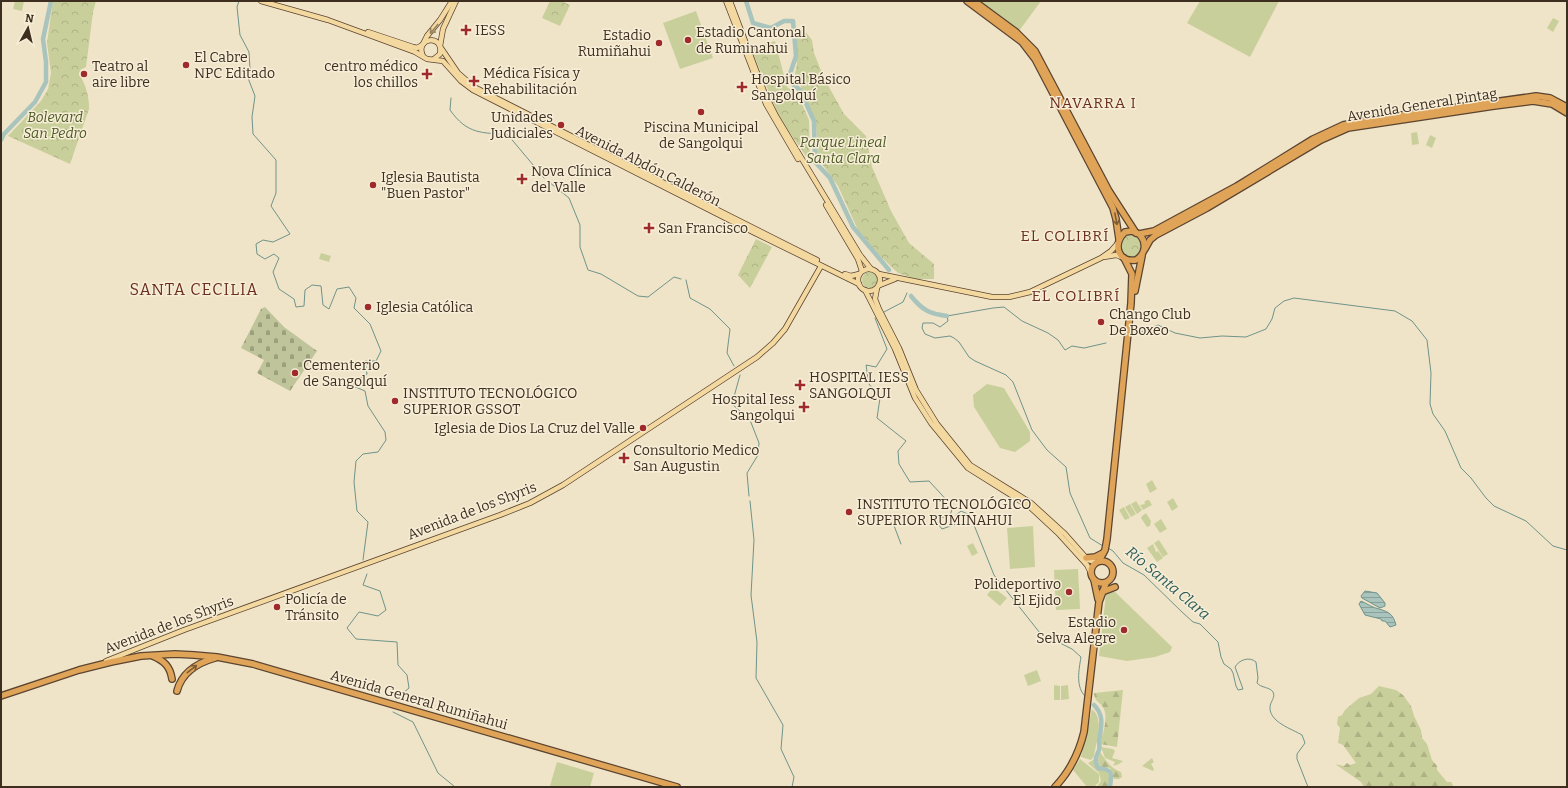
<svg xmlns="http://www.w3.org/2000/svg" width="1568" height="788" font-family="Bitter,serif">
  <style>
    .green { fill: #c9cf9b }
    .forest { fill: url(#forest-firs) }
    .cemetery { fill: url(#cemetery-stones) }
    .park { fill: url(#park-crowns) }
    .water { fill: url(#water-rules); stroke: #6f938a }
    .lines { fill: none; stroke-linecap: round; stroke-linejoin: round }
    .stream { stroke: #6f938a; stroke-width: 1 }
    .river { stroke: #a9c4bc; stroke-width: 4.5 }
    .major-casing { stroke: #5b4430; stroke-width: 6 }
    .highway-casing { stroke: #5b4430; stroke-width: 8 }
    .major { stroke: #f3d9a0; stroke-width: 4.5 }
    .highway { stroke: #e0a458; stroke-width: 5.5 }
    .oneway { stroke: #988460 }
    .oneway2 { stroke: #7e5d36 }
    .poi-dot { fill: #9e2a2b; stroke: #f7eed8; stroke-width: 1.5 }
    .labels { text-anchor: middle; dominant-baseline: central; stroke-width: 3; stroke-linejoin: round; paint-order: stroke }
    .poi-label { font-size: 14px; fill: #3d2e20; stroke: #f7eed8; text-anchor: start }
    .street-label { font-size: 14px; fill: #3d2e20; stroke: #f7eed8 }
    .park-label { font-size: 14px; font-style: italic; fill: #4d5a26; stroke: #f7eed8 }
    .neighbourhood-label { font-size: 15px; letter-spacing: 1px; fill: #6b2e1e; stroke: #f7eed8 }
    .water-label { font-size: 15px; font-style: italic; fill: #2f5d5a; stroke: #f7eed8 }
    .quarter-label { font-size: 16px; letter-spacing: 1px; fill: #6b2e1e; stroke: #f7eed8 }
  </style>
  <defs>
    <pattern id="forest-firs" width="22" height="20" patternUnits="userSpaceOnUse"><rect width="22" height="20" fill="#c9cf9b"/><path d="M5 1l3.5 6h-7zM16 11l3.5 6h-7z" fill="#aeb285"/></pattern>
    <pattern id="cemetery-stones" width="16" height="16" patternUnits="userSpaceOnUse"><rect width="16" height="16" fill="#bfc49a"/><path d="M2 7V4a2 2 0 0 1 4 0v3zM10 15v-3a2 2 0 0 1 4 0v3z" fill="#9ca07d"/></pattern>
    <pattern id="park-crowns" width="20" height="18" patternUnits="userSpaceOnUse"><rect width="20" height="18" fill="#c9cf9b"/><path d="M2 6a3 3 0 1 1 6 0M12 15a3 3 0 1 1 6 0" fill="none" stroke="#aeb285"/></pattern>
    <pattern id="water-rules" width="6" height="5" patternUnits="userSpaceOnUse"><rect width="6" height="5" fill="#a9c4bc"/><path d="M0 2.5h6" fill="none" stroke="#8ba098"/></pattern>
  </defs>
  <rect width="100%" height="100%" fill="#f0e4c8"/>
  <g class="green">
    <polygon points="15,1 24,1 22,11 13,9"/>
    <polygon points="977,1 1041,1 1019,31"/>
    <polygon points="1200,1 1279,1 1250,57 1187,23"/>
    <polygon points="696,11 713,58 680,69 663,23"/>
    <polygon points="1553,18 1559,21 1553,32 1547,28"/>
    <polygon points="1417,132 1419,144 1412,145 1411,133"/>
    <polygon points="1430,135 1436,138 1432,148 1426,145"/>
    <polygon points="321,253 331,256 329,262 319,259"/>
    <polygon points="987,384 1004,388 1030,432 1030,441 1015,452 1000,448 974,407 973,395"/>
    <polygon points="1152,480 1157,489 1150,493 1146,484"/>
    <polygon points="1173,498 1178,507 1172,511 1167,502"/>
    <polygon points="1147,500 1149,500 1152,505 1143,510 1140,505 1145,504 1144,502"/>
    <polygon points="1136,501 1142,510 1137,514 1131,504"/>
    <polygon points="1130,504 1136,514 1131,517 1125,507"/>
    <polygon points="1124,507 1130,518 1125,520 1119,510"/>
    <polygon points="1146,513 1151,521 1150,526 1147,527 1141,518 1142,516"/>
    <polygon points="1161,519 1167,529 1160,533 1154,524"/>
    <polygon points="1033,526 1035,567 1010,569 1007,528"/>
    <polygon points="1159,540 1168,554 1163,557 1154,543"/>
    <polygon points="973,543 978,553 972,556 967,546"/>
    <polygon points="1153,544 1156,552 1158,551 1163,558 1157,562 1147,548"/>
    <polygon points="1078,569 1080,609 1056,610 1054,570"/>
    <polygon points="993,587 1007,598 1000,606 987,595"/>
    <polygon points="1110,592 1115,592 1172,647 1170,652 1155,657 1127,661 1099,656 1106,594"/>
    <polygon points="1037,670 1041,681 1028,686 1024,675"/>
    <polygon points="1054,685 1060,686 1060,700 1054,700"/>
    <polygon points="1068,685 1069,699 1061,700 1061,686"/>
    <path d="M1092,709C1105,720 1096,742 1094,756L1091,760L1081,757Z"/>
    <polygon points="1101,747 1113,749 1115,751 1112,758 1123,761 1119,764 1113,766 1115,762 1105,758"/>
    <polygon points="1152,758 1154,762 1151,764 1154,769 1153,771 1142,766"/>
    <polygon points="1080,759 1099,774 1099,782 1094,787 1087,787 1073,770"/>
    <polygon points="557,762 594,773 590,787 550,786"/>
  </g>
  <g class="forest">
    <polygon points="1379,686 1396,690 1403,695 1411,706 1414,716 1421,730 1422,738 1427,744 1432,760 1437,766 1437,770 1447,782 1451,782 1453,785 1452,787 1364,787 1361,782 1335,764 1344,766 1347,763 1350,765 1356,763 1343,745 1338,743 1340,728 1337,724 1338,717 1342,715 1345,710 1359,698 1371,694"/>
    <path d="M1123,690L1117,747L1100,744C1103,733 1108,719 1104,709C1101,702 1094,702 1094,693Z"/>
    <path d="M1100,752C1106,760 1111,769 1121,772L1122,777L1119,779H1114L1110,768L1100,767L1098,760Z"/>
    <path d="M1095,759L1097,769C1111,771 1110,773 1108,787H1097L1101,781L1099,773L1088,763Z"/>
  </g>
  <polygon class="cemetery" points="265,307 284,327 317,351 290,391 257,373 264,360 241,348 261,309"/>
  <g class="park">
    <path d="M53,1H96L93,12L86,67L80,70L79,75C85,81 90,100 89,109L70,164L8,136L41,101L48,89L51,73L47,43Z"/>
    <polygon points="550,1 561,1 570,5 560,26 542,18"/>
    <polygon points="801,30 805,31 812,40 814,53 824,78 844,114 866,136 872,167 891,211 909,243 934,264 934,279 915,279 898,273 880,256 858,230 838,186 817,157 817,138 816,125 812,113 795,73 797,64 793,43 796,32"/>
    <polygon points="775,41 787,87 798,95 809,120 810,162 779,117 751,48"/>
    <path d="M1129,233C1141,236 1145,243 1139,254L1132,259C1118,256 1116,239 1129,233Z"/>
    <polygon points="756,239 772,247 750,288 738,275"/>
    <circle cx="870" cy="280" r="8"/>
  </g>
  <g class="water">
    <polygon points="1365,591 1377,593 1385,603 1385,606 1380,608 1362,598 1361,596"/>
    <path d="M1361,601C1366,603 1373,608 1379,609C1389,612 1393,614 1396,625L1390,627L1385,621H1382L1381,619L1365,615L1359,604Z"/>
  </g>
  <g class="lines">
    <g class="stream">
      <polyline points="239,1 237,7 240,35 249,52 250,69 248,78 255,96 252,117 253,134 276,160 276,193 271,206 290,234 273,242 263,240 256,244 257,254 265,259 274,254 279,258 273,272 279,289 294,299 296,307 304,306 305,290 312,285 321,286 323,305 329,309 337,289 349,287 356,298 354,308 370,324 381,351 376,361 365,361 367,374 355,381 353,386 365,391 368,406 385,432 386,440 378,452 363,454 356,461 354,482 357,511 368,522 363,560"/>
      <path d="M451,98L450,110C468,135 481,132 508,135L544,178"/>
      <polyline points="549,182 569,198 580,225 580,247 588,270 601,274 638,296 648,297 674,277 681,279"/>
      <polyline points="686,280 690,298 710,309 730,329 727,353 734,366"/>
      <polyline points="884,312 903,302 907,293"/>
      <path d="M875,318L887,349L876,367L866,365L869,384L880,398L877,418L906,441L898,451L899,464L910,482L929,481L953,507L950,515L940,518L938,524L942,529L959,523L956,515L961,511L970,515L994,575L1040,633L1072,649L1081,657C1079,669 1075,688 1086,697"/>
      <polyline points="1141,332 1158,325 1175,333 1200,338 1222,336 1246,337 1266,329 1272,319 1275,308 1284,301 1294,298 1395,311 1412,321 1427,340 1431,373 1430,404 1433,414 1445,431 1461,468 1471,478"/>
      <polyline points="740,375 732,404 750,420 759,443 758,455 747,473 749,496"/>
      <polyline points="1471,478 1486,498 1494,506 1526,521 1553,546 1567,550"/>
      <polyline points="750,501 754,540 751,595 757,642 756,678 783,725 781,749 794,777 792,787"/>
      <polyline points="893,523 901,544"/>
      <polyline points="1103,546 1090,538 1070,493 1066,467 1047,450 1032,430 1013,382 1006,375 975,361 969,357 959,342 954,338 950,336 935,338 925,334 922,328 923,323 933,323 940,327 948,321 947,316 993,308 1004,307 1022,321 1048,333 1058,340 1065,350 1072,346 1084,348 1106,343"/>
      <path d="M1108,548L1113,551L1123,563L1144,575L1182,612L1193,622L1200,624L1218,642L1221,657L1224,664L1231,669L1233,673L1236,686L1238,690L1243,689L1235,667C1239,660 1249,656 1256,662L1258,678L1257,683C1261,688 1270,687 1273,692C1276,697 1270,702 1270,707C1269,722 1292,729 1302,735L1305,743L1297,754V759L1308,787"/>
      <polyline points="367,574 363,585 380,591 386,610 378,616 359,612 347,628 356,639 397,642 398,665 407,675 409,688 396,699"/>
      <polyline points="393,712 413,722 438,773 455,787"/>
    </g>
    <g class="river">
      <polyline points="746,1 753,23 771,28 784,21 793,21 796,56 788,80 800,90 814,121 815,162 830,178 853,227 889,270"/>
      <polyline points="1,140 4,134 35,102 46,82 46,62 43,39 51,1"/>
      <path d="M911,296C922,310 930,314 947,316"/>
      <path d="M1094,705C1105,716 1101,727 1099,741C1099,743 1100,747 1099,750C1096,758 1094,758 1098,768C1113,769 1112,774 1110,787"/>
    </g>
    <defs>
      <g id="major">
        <polyline points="261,1 328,20 415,52 427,59 443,61 461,81 473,90 755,233 859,284"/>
        <polyline points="726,1 766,104 798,159"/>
        <polyline points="730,1 765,94 776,116 860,255 871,269"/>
        <polyline points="368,32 413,47 417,48 422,45"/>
        <polyline points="423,44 427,36 440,20 452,1"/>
        <polyline points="440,46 443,29 456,1"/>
        <polyline points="441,48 458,73 474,87 817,260"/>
        <path d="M423,56C414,38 444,33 440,54L434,59"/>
        <polyline points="826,205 858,259 862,271"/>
        <polyline points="1104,257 1116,255 1122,257"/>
        <circle cx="869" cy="280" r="11"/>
        <polyline points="845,274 851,276 859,274"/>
        <polyline points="879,274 992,297 1009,297 1030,292 1101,258 1111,251 1118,243"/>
        <polyline points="880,285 895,279"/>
        <polyline points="877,288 875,299 879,309 899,348 916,390 937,424 970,465 1031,503 1065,534 1088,560 1096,562"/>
        <polyline points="865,290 895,349 915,398 931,423 968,468 1030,507 1058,533 1087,565 1091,573"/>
        <polyline points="106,661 184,630 500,515 530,503 563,485 757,357 773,343 785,329 821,266"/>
      </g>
      <g id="highway">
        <polyline points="967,1 1022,42 1035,59 1113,208 1116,219 1119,239"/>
        <polyline points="974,1 1016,32 1035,51 1109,191 1136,233"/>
        <path d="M1139,234C1147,242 1146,254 1136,260C1118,263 1112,244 1125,232L1132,231L1139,234L1154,231L1237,186L1313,139L1343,125L1373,119L1536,96L1550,98L1567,107"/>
        <polyline points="1145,249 1150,240 1156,235 1207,208 1321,140 1348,128 1494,106 1533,101 1552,104 1567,113"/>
        <polyline points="1135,291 1142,256"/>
        <polyline points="1086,558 1095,557 1103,553"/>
        <circle cx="1102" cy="572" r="11"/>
        <polyline points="1099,561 1105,550 1107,539 1131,303 1132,274 1124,258"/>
        <polyline points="1094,580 1098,599"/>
        <polyline points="1102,592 1115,587"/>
        <path d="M153,656C164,661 170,666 172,679"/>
        <path d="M177,691C182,672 197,663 215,658"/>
        <polyline points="1,696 79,670 111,662 141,656 175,654 194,655 217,657 253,664 677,787"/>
        <path d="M1055,787C1070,771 1079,753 1084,732L1099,602L1106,583"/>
      </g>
    </defs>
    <use href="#major" class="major-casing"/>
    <use href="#highway" class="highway-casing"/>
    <use href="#major" class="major"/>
    <use href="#highway" class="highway"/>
  </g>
  <defs><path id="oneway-shaft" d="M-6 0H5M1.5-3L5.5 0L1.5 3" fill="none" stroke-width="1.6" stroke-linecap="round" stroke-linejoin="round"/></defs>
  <use class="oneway" href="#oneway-shaft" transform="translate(434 29) rotate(130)"/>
  <g class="oneway2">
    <use href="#oneway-shaft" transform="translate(1116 219) rotate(79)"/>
    <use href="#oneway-shaft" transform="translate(192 669) rotate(-38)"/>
  </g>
  <g class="poi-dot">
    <path d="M464 24h4v4h4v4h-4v4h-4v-4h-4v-4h4z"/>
    <circle cx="688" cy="40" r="4"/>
    <circle cx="659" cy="43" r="4"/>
    <circle cx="186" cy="65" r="4"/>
    <circle cx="84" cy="74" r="4"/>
    <path d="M425 68h4v4h4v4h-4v4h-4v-4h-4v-4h4z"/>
    <path d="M472 75h4v4h4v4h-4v4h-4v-4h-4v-4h4z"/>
    <path d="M740 81h4v4h4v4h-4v4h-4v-4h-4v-4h4z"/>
    <circle cx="701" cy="112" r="4"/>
    <circle cx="561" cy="125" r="4"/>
    <path d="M520 173h4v4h4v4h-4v4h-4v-4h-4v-4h4z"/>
    <circle cx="373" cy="185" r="4"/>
    <path d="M647 222h4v4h4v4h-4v4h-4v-4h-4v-4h4z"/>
    <circle cx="368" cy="307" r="4"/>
    <circle cx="1101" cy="322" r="4"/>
    <circle cx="295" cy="373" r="4"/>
    <path d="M798 379h4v4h4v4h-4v4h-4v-4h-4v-4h4z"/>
    <circle cx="395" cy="401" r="4"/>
    <path d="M802 401h4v4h4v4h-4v4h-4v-4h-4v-4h4z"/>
    <circle cx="643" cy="428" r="4"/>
    <path d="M622 452h4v4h4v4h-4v4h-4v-4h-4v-4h4z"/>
    <circle cx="849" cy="512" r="4"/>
    <circle cx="1069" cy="592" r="4"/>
    <circle cx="277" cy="607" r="4"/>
    <circle cx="1124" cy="630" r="4"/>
  </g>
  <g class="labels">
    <g class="poi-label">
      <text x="475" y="30">IESS</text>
      <text x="696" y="32">Estadio Cantonal<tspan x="696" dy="16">de Ruminahui</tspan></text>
      <text x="651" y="35" text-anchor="end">Estadio<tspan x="651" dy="16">Rumiñahui</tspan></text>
      <text x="194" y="57">El Cabre<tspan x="194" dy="16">NPC Editado</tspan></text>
      <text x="92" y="66">Teatro al<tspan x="92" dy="16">aire libre</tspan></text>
      <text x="418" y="66" text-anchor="end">centro médico<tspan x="418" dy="16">los chillos</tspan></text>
      <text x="483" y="73">Médica Física y<tspan x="483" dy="16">Rehabilitación</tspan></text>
      <text x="751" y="79">Hospital Básico<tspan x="751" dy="16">Sangolquí</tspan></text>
      <text x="553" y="117" text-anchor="end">Unidades<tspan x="553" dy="16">Judiciales</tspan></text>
      <text x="701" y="127" text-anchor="middle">Piscina Municipal<tspan x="701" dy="16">de Sangolqui</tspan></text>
      <text x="531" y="171">Nova Clínica<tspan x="531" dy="16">del Valle</tspan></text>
      <text x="381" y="177">Iglesia Bautista<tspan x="381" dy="16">"Buen Pastor"</tspan></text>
      <text x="658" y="228">San Francisco</text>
      <text x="376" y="307">Iglesia Católica</text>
      <text x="1109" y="314">Chango Club<tspan x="1109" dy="16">De Boxeo</tspan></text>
      <text x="303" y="365">Cementerio<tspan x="303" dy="16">de Sangolquí</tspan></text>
      <text x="809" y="377">HOSPITAL IESS<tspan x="809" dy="16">SANGOLQUI</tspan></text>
      <text x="403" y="393">INSTITUTO TECNOLÓGICO<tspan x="403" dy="16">SUPERIOR GSSOT</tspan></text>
      <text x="795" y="399" text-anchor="end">Hospital Iess<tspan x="795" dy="16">Sangolqui</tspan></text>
      <text x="635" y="428" text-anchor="end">Iglesia de Dios La Cruz del Valle</text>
      <text x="633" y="450">Consultorio Medico<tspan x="633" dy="16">San Augustin</tspan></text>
      <text x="857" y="504">INSTITUTO TECNOLÓGICO<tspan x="857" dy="16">SUPERIOR RUMIÑAHUI</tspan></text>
      <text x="1061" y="584" text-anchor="end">Polideportivo<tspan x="1061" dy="16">El Ejido</tspan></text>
      <text x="285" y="599">Policía de<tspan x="285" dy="16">Tránsito</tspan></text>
      <text x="1116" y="622" text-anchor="end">Estadio<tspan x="1116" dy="16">Selva Alegre</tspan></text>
    </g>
    <g class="street-label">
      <text transform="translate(1422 105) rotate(-9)">Avenida General Pintag</text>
      <text transform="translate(648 166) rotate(27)">Avenida Abdón Calderón</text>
      <text transform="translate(472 511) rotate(-21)">Avenida de los Shyris</text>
      <text transform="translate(169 625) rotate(-21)">Avenida de los Shyris</text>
      <text transform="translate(419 700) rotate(16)">Avenida General Rumiñahui</text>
    </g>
    <g class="park-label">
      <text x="55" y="117">Bolevard<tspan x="55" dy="16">San Pedro</tspan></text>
      <text x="843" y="142">Parque Lineal<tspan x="843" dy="16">Santa Clara</tspan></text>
    </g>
    <g class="neighbourhood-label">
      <text x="1093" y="103">NAVARRA I</text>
      <text x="1065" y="236">EL COLIBRÍ</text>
      <text x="1076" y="296">EL COLIBRÍ</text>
    </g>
    <g class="water-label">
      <text transform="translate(1168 583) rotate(40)">Río Santa Clara</text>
    </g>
    <g class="quarter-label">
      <text x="194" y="289">SANTA CECILIA</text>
    </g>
  </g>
  <rect width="1568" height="788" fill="none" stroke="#3d2e20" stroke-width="4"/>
  <g transform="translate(28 28) rotate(8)" stroke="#f7eed8" stroke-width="3" paint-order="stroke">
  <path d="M0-3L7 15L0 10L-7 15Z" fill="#3d2e20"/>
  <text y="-6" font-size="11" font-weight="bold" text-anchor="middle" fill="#3d2e20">N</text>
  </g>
</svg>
